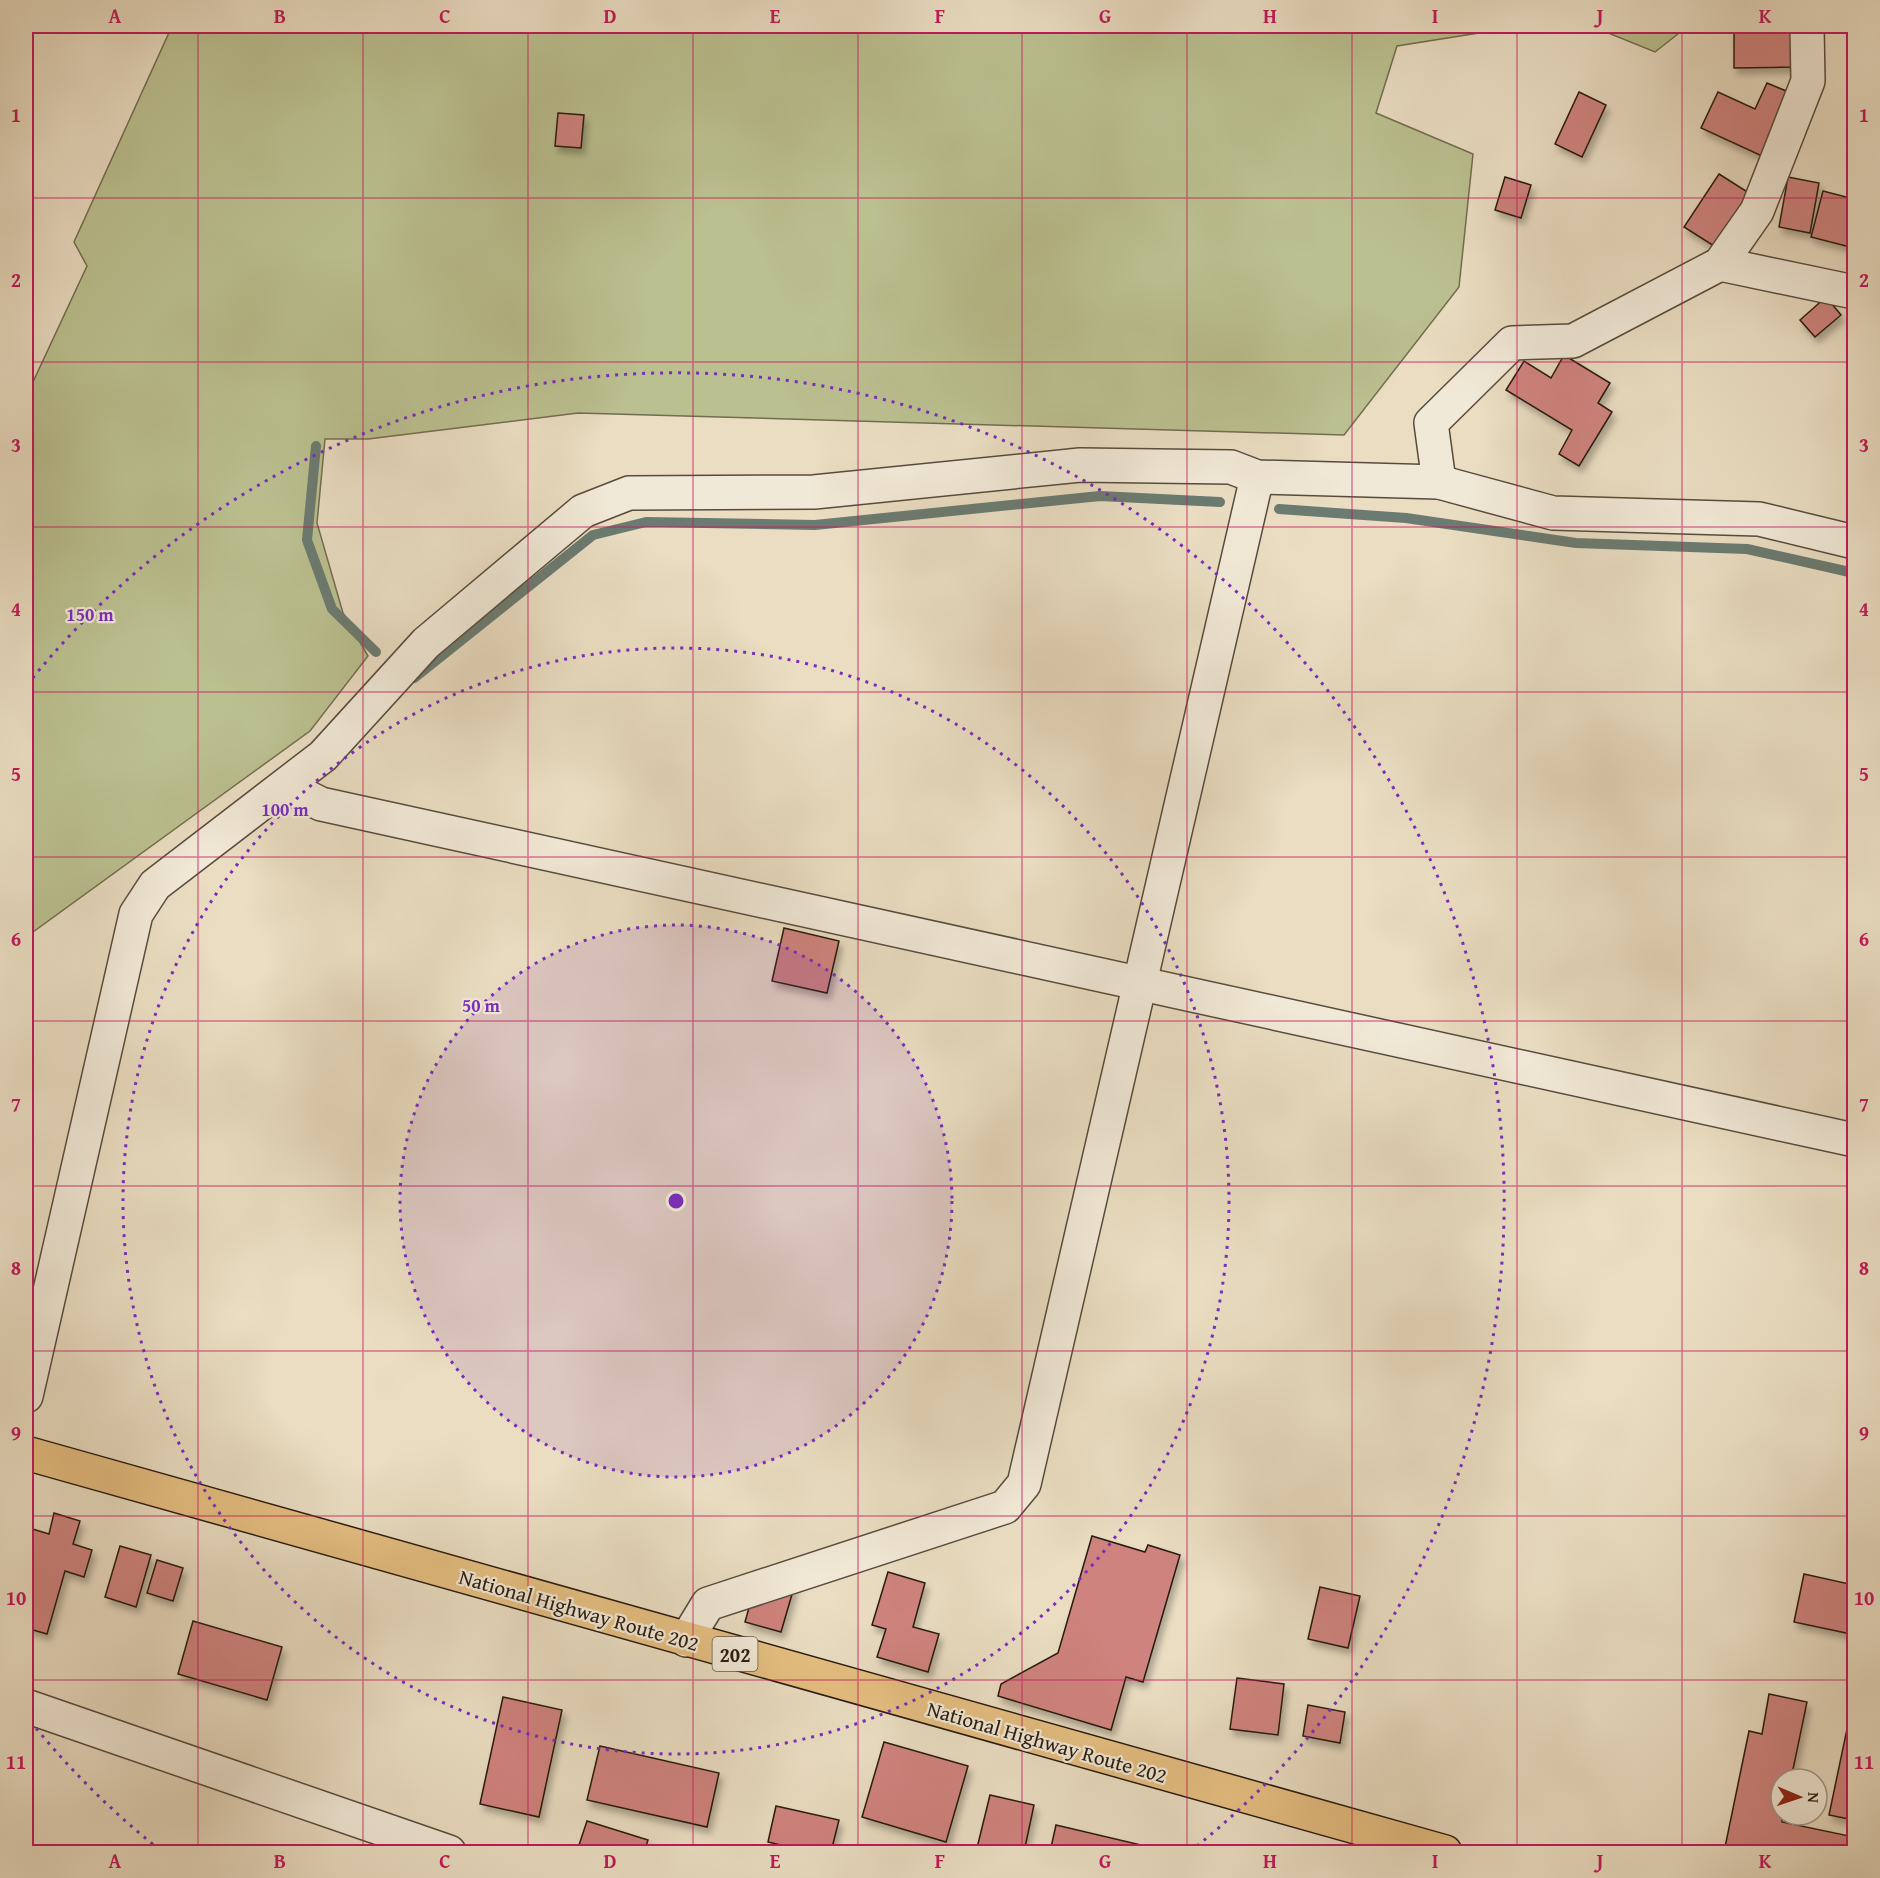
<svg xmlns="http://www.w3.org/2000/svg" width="1880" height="1878" font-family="'Gentium Book Plus',serif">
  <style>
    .green { fill: #bbc090; stroke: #726d50; stroke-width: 1.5 }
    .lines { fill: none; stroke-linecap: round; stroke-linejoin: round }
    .stream { stroke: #6b7b71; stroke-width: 10 }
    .building { fill: #cf837e; stroke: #281a0f; stroke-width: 1.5; filter: url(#shadow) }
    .minor-casing { stroke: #584b3c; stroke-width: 36 }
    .trunk-casing { stroke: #281a0f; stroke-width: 36 }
    .minor { stroke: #f1e9d7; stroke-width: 33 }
    .trunk { stroke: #e5be81; stroke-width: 33 }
    .grid { fill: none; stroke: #c2185b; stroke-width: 1.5; stroke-opacity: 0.55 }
    .ring { fill: none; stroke: #7b2cbf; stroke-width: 3; stroke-dasharray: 3 6 }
    .labels { text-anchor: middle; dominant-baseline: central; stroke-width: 4.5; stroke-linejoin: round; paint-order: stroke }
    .shield { fill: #f1e9d7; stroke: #64584b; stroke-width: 1.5 }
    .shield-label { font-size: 20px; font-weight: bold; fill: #281a0f }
    .street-label { font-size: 21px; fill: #281a0f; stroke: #f1e9d7 }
    .centre { fill: #7b2cbf; stroke: #f1e9d7; stroke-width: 3 }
    .ring-label { font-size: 18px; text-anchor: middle; font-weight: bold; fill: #7b2cbf; stroke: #f1e9d7; stroke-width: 4.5; stroke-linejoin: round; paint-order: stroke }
    .neatline { fill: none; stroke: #c2185b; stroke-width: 2 }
    .grid-label { font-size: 20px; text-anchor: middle; font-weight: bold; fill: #c2185b }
  </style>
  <defs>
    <filter id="shadow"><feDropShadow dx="3.5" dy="6" stdDeviation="3" flood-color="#0004"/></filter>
  </defs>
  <rect width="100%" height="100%" fill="#eaddc2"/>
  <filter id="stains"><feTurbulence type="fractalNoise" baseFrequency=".00333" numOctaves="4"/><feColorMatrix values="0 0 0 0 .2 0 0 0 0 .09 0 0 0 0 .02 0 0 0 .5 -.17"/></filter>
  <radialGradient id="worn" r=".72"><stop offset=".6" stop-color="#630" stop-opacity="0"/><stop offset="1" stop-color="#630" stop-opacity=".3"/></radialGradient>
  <g class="green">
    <polygon points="172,26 1523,26 1397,46 1376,113 1473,154 1459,287 1344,435 578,413 368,439 325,439 317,523 343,613 368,656 310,731 26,937 26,397 87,266 74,242"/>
    <polygon points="1591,26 1688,26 1655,52"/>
  </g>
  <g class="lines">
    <g class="stream">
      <polyline points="316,446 307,540 332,609 376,652"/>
      <polyline points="1279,509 1406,518 1576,543 1747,549 1854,573"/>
      <polyline points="414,678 593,535 646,522 815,525 1100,496 1220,502"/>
    </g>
  </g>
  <g class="building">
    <polygon points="1764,26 1795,26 1796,67 1734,68 1734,29 1764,28"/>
    <polygon points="1767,83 1791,93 1762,156 1701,128 1718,92 1755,109"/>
    <polygon points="1579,92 1606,105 1582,157 1555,144"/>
    <polygon points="558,113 584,115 581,148 555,146"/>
    <polygon points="1719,174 1749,193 1714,246 1684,227"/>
    <polygon points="1505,177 1531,185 1521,218 1495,210"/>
    <polygon points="1788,177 1819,183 1810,233 1779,227"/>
    <polygon points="1823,191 1854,199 1854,248 1811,237"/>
    <polygon points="1826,297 1841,315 1815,337 1800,320"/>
    <polygon points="1564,355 1610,383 1598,403 1612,412 1579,466 1559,454 1572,430 1506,390 1524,361 1551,378"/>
    <polygon points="784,928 839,941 827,993 772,981"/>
    <polygon points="54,1513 80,1521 73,1544 92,1550 84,1577 65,1571 47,1634 26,1628 26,1527 49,1534"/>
    <polygon points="1092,1536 1145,1552 1148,1545 1180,1555 1143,1682 1126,1677 1111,1730 998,1696 1001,1684 1058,1653"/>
    <polygon points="120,1546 151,1555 136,1607 105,1597"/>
    <polygon points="157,1560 183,1568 173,1601 147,1593"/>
    <polygon points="888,1572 925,1583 913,1627 939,1634 928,1672 877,1657 886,1629 872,1625"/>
    <polygon points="1804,1574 1854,1585 1854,1616 1851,1634 1794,1622"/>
    <polygon points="795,1584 781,1632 745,1622 750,1604"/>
    <polygon points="1320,1587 1360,1596 1348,1648 1308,1639"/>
    <polygon points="193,1621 282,1647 267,1700 178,1674"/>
    <polygon points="1237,1678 1284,1684 1278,1735 1230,1729"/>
    <polygon points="1769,1694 1807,1702 1791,1779 1781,1779 1782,1822 1854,1837 1854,1852 1724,1852 1749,1731 1762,1734"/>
    <polygon points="503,1697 562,1710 539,1817 480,1804"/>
    <polygon points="1308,1705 1345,1712 1340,1743 1303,1736"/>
    <polygon points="1847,1729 1854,1730 1854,1820 1829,1815"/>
    <polygon points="884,1742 968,1766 946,1842 862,1817"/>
    <polygon points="600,1746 719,1773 707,1827 587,1800"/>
    <polygon points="990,1795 1034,1805 1024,1852 976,1852"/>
    <polygon points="776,1806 839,1820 831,1852 783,1852 785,1846 768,1842"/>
    <polygon points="587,1821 648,1840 644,1852 577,1851"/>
    <polygon points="1056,1825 1141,1845 1139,1852 1050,1852"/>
  </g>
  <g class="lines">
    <defs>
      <g id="minor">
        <polyline points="1720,264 1854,292"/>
        <polyline points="1439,482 1431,423 1512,343 1573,341 1720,264 1757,211 1808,81 1807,26"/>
        <polyline points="285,786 321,804 1854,1140"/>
        <polyline points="26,1396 136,914 155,885 323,756 426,643 583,511 629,493 814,492 1080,465 1231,467 1257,477 1439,482 1553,513 1759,519 1854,542"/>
        <polyline points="686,1640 708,1604 1005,1507 1024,1484 1257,477"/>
        <polyline points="26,1706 449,1852"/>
      </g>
      <polyline id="trunk" points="26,1453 1445,1852"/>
    </defs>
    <use href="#minor" class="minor-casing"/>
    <use href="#trunk" class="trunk-casing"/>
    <use href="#minor" class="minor"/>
    <use href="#trunk" class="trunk"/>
  </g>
  <path class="grid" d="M198,26V1852M363,26V1852M528,26V1852M693,26V1852M858,26V1852M1022,26V1852M1187,26V1852M1352,26V1852M1517,26V1852M1682,26V1852M26,198H1854M26,362H1854M26,527H1854M26,692H1854M26,857H1854M26,1021H1854M26,1186H1854M26,1351H1854M26,1516H1854M26,1680H1854"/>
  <circle cx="676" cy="1201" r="276" fill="#7b2cbf" fill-opacity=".12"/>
  <g class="ring">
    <circle cx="676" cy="1201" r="276"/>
    <circle cx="676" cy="1201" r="553"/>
    <path d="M160 1850A829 829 0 0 1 27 1717M27 685A829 829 0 1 1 1192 1850"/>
  </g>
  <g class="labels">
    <rect class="shield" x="712.5" y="1637" width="45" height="34" rx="4.5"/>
    <g class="shield-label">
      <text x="735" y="1654">202</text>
    </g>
    <g class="street-label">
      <text transform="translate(579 1610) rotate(16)">National Highway Route 202</text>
      <text transform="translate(1047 1742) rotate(16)">National Highway Route 202</text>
    </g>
  </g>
  <circle cx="676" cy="1201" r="9" class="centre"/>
  <g class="ring-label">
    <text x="90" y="621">150 m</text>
    <text x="285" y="816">100 m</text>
    <text x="481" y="1012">50 m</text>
  </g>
  <rect width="1880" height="1878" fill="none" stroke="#eaddc2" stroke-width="66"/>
  <g transform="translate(1799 1797) rotate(92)"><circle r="28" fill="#f1e9d7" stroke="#a19687" stroke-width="1.5"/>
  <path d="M0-4.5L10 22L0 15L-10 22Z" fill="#8f2418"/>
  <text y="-9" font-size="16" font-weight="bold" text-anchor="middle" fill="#281a0f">N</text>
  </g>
  <rect x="33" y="33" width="1814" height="1812" class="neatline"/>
  <g class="grid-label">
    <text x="115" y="23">A</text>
    <text x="280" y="23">B</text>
    <text x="445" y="23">C</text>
    <text x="610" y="23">D</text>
    <text x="775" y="23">E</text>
    <text x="940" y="23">F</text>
    <text x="1105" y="23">G</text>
    <text x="1270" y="23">H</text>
    <text x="1435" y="23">I</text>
    <text x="1600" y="23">J</text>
    <text x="1765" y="23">K</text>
    <text x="16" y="122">1</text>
    <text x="1864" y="122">1</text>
    <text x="16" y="287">2</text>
    <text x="1864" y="287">2</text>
    <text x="16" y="452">3</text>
    <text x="1864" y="452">3</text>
    <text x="16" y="616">4</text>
    <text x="1864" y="616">4</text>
    <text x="16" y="781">5</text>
    <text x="1864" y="781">5</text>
    <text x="16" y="946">6</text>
    <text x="1864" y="946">6</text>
    <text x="16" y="1111">7</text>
    <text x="1864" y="1111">7</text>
    <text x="16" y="1275">8</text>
    <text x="1864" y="1275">8</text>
    <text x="16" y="1440">9</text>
    <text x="1864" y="1440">9</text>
    <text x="16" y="1605">10</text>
    <text x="1864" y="1605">10</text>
    <text x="16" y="1769">11</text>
    <text x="1864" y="1769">11</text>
    <text x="115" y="1868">A</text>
    <text x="280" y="1868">B</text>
    <text x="445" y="1868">C</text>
    <text x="610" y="1868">D</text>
    <text x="775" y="1868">E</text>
    <text x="940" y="1868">F</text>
    <text x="1105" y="1868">G</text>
    <text x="1270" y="1868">H</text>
    <text x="1435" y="1868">I</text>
    <text x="1600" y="1868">J</text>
    <text x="1765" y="1868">K</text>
  </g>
  <rect width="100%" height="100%" filter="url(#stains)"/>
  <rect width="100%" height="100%" fill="url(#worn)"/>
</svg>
